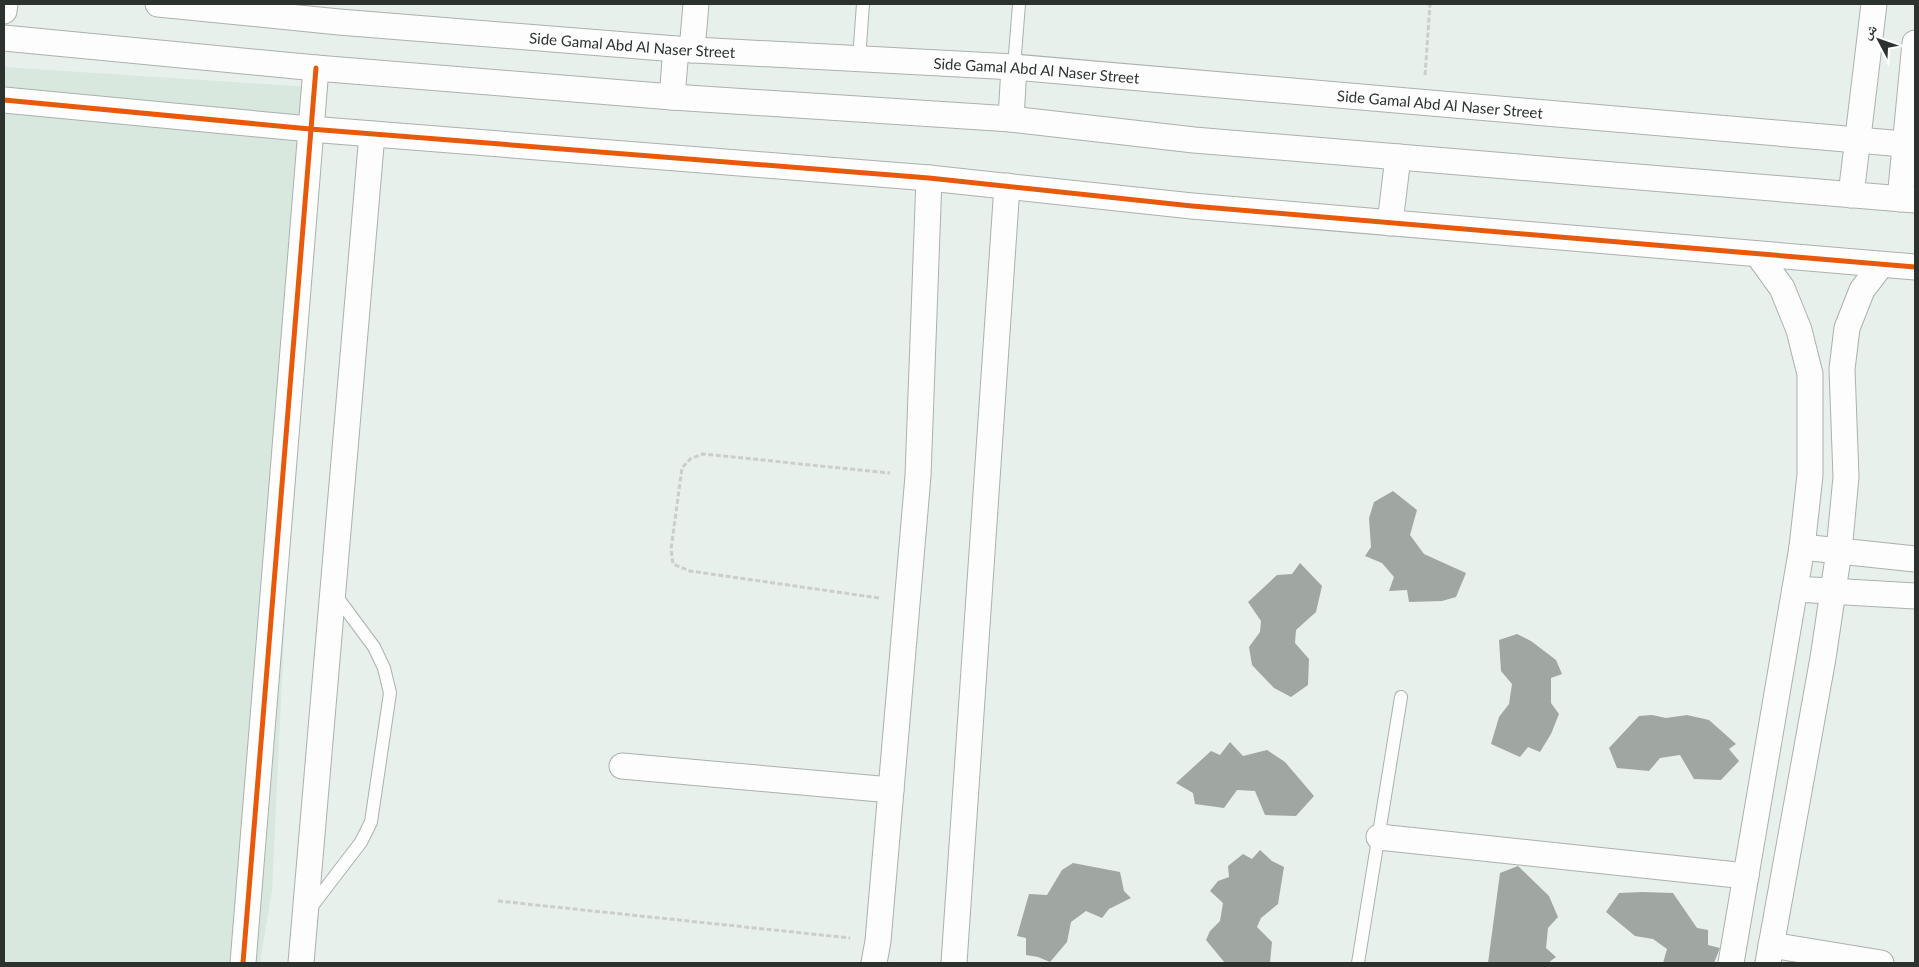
<svg xmlns="http://www.w3.org/2000/svg" width="1919" height="967" font-family="Lato,'Noto Naskh Arabic',sans-serif">
  <style>
    .built { fill: #d8e8de }
    .building { fill: #a0a7a3 }
    .lines { fill: none; stroke-linecap: round; stroke-linejoin: round }
    .lane-casing { stroke: #abb1ad; stroke-width: 14 }
    .street-casing { stroke: #abb1ad; stroke-width: 27 }
    .path { stroke: #cbcecc; stroke-width: 3; stroke-dasharray: 5 2.5; stroke-linecap: butt }
    .lane { stroke: #fcfdfc; stroke-width: 12 }
    .street { stroke: #fcfdfc; stroke-width: 25 }
    .cycleway-casing { stroke: #fff; stroke-width: 8 }
    .cycleway { stroke: #e8590c; stroke-width: 5 }
    .labels { text-anchor: middle; dominant-baseline: central; stroke-width: 5; stroke-linejoin: round; paint-order: stroke }
    .street-label { font-size: 15px; fill: #2c322e; stroke: #fff }
  </style>
  <rect width="100%" height="100%" fill="#e8f0eb"/>
  <polygon class="built" points="4,67 310,87 272,891 260,963 4,963"/>
  <g class="building">
    <polygon points="1393,491 1417,510 1410,535 1424,554 1466,573 1456,597 1442,601 1409,602 1407,590 1389,591 1394,577 1382,563 1365,556 1371,547 1369,518 1374,502"/>
    <polygon points="1300,563 1322,586 1316,612 1296,630 1295,643 1309,659 1308,685 1291,697 1274,688 1252,665 1249,647 1260,632 1261,621 1248,602 1277,575 1292,574"/>
    <polygon points="1517,634 1531,641 1556,660 1562,674 1551,678 1551,703 1559,714 1551,734 1540,752 1528,747 1520,757 1491,744 1499,717 1509,704 1512,684 1501,671 1499,640"/>
    <polygon points="1652,715 1666,718 1687,715 1709,720 1736,744 1729,749 1739,761 1721,780 1694,779 1680,755 1660,758 1649,771 1617,768 1609,748 1639,716"/>
    <polygon points="1230,742 1243,756 1267,750 1285,762 1314,796 1296,816 1265,815 1255,791 1237,790 1224,808 1195,804 1193,793 1176,783 1211,751 1220,755"/>
    <polygon points="1260,850 1272,861 1284,867 1278,904 1261,918 1257,927 1272,942 1270,963 1225,963 1206,940 1210,931 1220,921 1223,903 1210,891 1218,881 1229,877 1228,866 1243,854 1252,859"/>
    <polygon points="1073,863 1120,872 1124,891 1131,898 1109,909 1102,918 1086,911 1071,922 1067,942 1050,962 1038,957 1026,955 1026,938 1017,936 1029,894 1047,895 1062,870"/>
    <polygon points="1518,866 1549,896 1558,917 1548,928 1546,948 1556,957 1548,963 1488,963 1500,873"/>
    <polygon points="1642,892 1673,893 1697,928 1708,930 1708,945 1720,948 1714,963 1663,963 1667,949 1653,939 1635,936 1606,912 1619,893"/>
  </g>
  <g class="lines">
    <defs>
      <g id="lane">
        <polyline points="859,59 863,4"/>
        <polyline points="1014,67 1019,4"/>
        <polyline points="309,910 361,842 371,822 390,693 384,668 374,647 334,593"/>
        <polyline points="1358,963 1401,697"/>
      </g>
      <g id="street">
        <path id="s1" d="M158,4L339,22L676,49L1014,67L1915,145"/>
        <polyline points="4,11 5,4"/>
        <polyline points="4,38 316,68 672,97 1011,119 1194,140 1915,200"/>
        <polyline points="692,50 696,4"/>
        <polyline points="672,97 676,49"/>
        <polyline points="4,100 310,129 929,178 1192,206 1915,267"/>
        <polyline points="1011,119 1014,67"/>
        <polyline points="1851,195 1874,4"/>
        <polyline points="1900,199 1915,43"/>
        <polyline points="1390,223 1398,157"/>
        <polyline points="1802,547 1915,559"/>
        <polyline points="1795,589 1915,596"/>
        <polyline points="622,766 891,790"/>
        <polyline points="1379,837 1746,876"/>
        <polyline points="1771,945 1881,963"/>
        <polyline points="243,963 316,68"/>
        <polyline points="301,963 372,134"/>
        <polyline points="874,963 878,941 918,476 929,178"/>
        <polyline points="954,963 1007,186"/>
        <polyline points="1731,963 1802,547 1810,475 1810,374 1799,330 1782,288 1758,255"/>
        <polyline points="1768,963 1823,658 1839,551 1846,477 1842,369 1847,328 1862,290 1881,265"/>
      </g>
    </defs>
    <use href="#lane" class="lane-casing"/>
    <use href="#street" class="street-casing"/>
    <g class="path">
      <polyline points="1425,75 1430,4"/>
      <polyline points="879,598 690,571 673,564 671,549 682,468 690,459 703,454 890,473"/>
      <polyline points="498,901 850,938"/>
    </g>
    <use href="#lane" class="lane"/>
    <use href="#street" class="street"/>
    <defs>
      <g id="cycleway">
        <polyline points="4,100 310,129 929,178 1192,206 1915,267"/>
        <polyline points="243,963 316,68"/>
      </g>
    </defs>
    <use href="#cycleway" class="cycleway-casing"/>
    <use href="#cycleway" class="cycleway"/>
  </g>
  <g class="labels">
    <g class="street-label">
      <text stroke="none"><textPath href="#s1" startOffset="476">Side Gamal Abd Al Naser Street</textPath></text>
      <text stroke="none"><textPath href="#s1" startOffset="881">Side Gamal Abd Al Naser Street</textPath></text>
      <text stroke="none"><textPath href="#s1" startOffset="1286">Side Gamal Abd Al Naser Street</textPath></text>
    </g>
  </g>
  <rect width="1919" height="967" fill="none" stroke="#2c322e" stroke-width="10"/>
  <g transform="translate(1879 40) rotate(311)" stroke="#ffffff" stroke-width="4" paint-order="stroke">
  <path d="M0-4L9 19L0 12L-9 19Z" fill="#2c322e"/>
  <text y="-8" font-size="14" font-weight="bold" text-anchor="middle" fill="#2c322e">ش</text>
  </g>
</svg>
